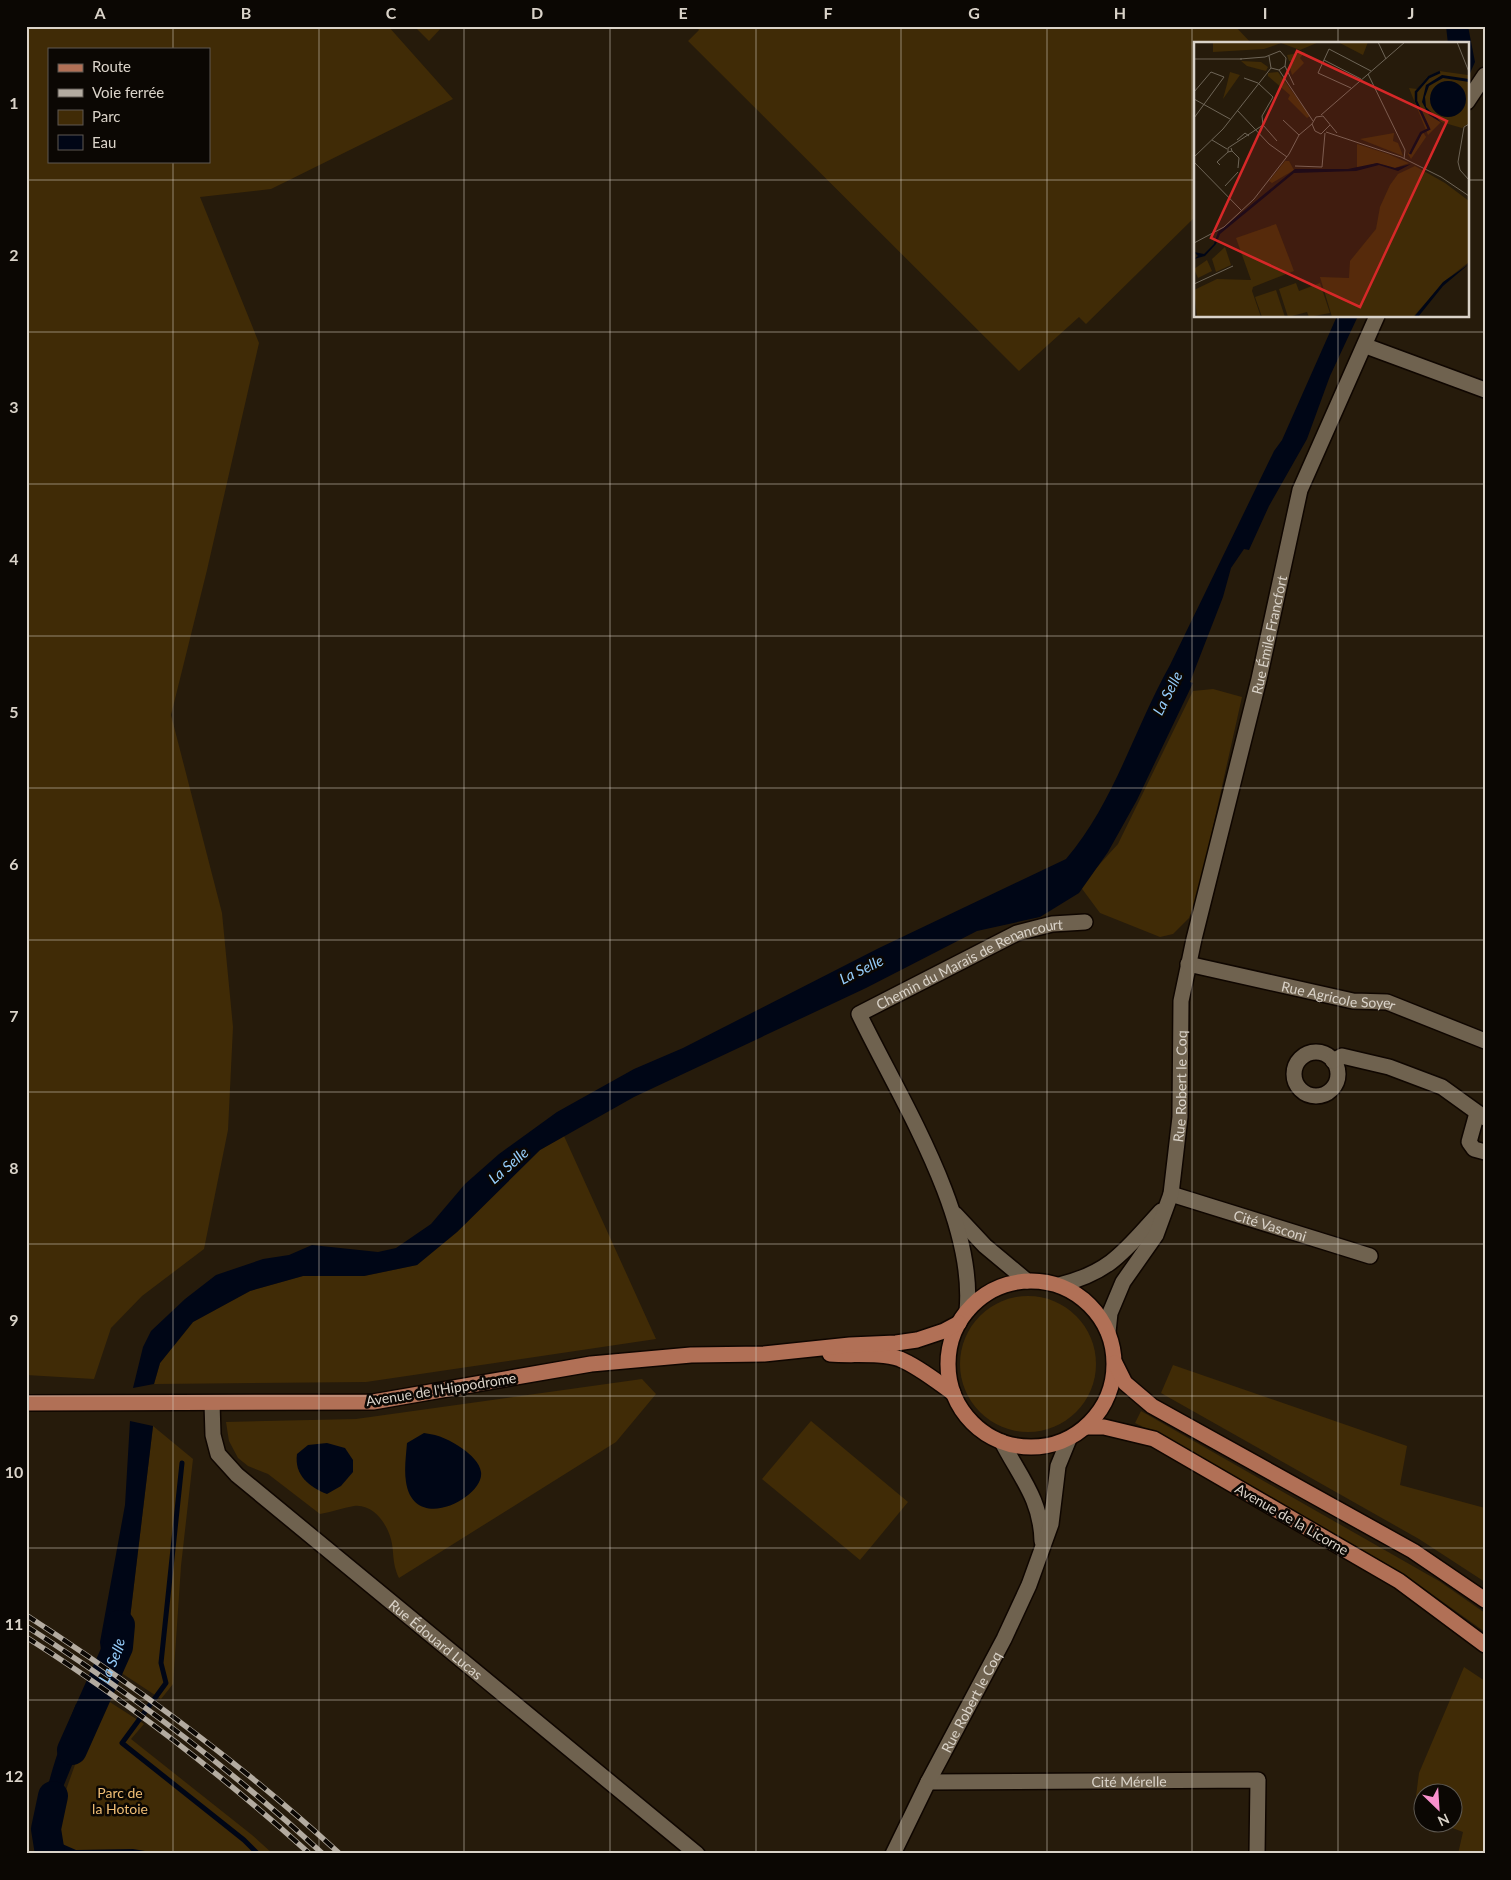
<svg xmlns="http://www.w3.org/2000/svg" width="1511" height="1880" font-family="Lato,sans-serif">
  <style>
    .green { fill: #402b06; fill-rule: evenodd }
    .water { fill: #000616 }
    .lines { fill: none; stroke-linecap: round; stroke-linejoin: round }
    .stream { stroke: #000616; stroke-width: 5 }
    .river { stroke: #000616; stroke-width: 30 }
    .minor-casing { stroke: #0f0600; stroke-width: 18 }
    .major-casing { stroke: #0f0600; stroke-width: 18 }
    .minor { stroke: #6f624f; stroke-width: 15 }
    .major { stroke: #b17056; stroke-width: 15 }
    .rail-casing { stroke: #b3aba0; stroke-width: 5.5 }
    .rail { stroke: #0b0703; stroke-width: 4; stroke-dasharray: 11; stroke-linecap: butt }
    .grid { fill: none; stroke: #dad3c9; stroke-width: 1; stroke-opacity: 0.55 }
    .labels { text-anchor: middle; dominant-baseline: central; stroke-width: 5; stroke-linejoin: round; paint-order: stroke }
    .street-label { font-size: 14px; fill: #dad3c9; stroke: #0b0703 }
    .park-label { font-size: 14px; fill: #f0be75; stroke: #0b0703 }
    .water-label { font-size: 15px; font-style: italic; fill: #95cdfb; stroke: #0b0703 }
    .inset-river { fill: none; stroke: #000616; stroke-width: 2.5 }
    .inset-road { fill: none; stroke: #6e6557; stroke-width: 1 }
    .view { fill: #d62828; fill-opacity: 0.15; stroke: #d62828; stroke-width: 2.5 }
    .inset-edge { fill: none; stroke: #dad3c9; stroke-width: 2.5 }
    .neatline { fill: none; stroke: #dad3c9; stroke-width: 2 }
    .grid-label { font-size: 16px; text-anchor: middle; font-weight: bold; fill: #dad3c9 }
  </style>
  <rect width="100%" height="100%" fill="#261b0b"/>
  <g class="green">
    <path d="M26,26H388L453,99L271,189L200,197L259,343L207,570L171,715L222,913L233,1027L228,1130L204,1249L142,1296L111,1328L94,1379L26,1375ZM49,49H209V161H49Z"/>
    <polygon points="414,26 443,26 429,41"/>
    <polygon points="696,26 1235,26 1252,44 1195,44 1195,217 1086,324 1079,317 1019,371 688,41 699,30"/>
    <polygon points="1213,689 1242,697 1197,898 1189,918 1173,934 1160,937 1100,913 1080,886 1118,844 1193,691"/>
    <polygon points="564,1136 656,1339 366,1382 154,1384 160,1363 193,1322 250,1291 303,1276 364,1276 417,1265 457,1232 540,1150"/>
    <circle cx="1028" cy="1364" r="68"/>
    <polygon points="1173,1365 1407,1446 1400,1485 1485,1508 1485,1582 1419,1539 1161,1393"/>
    <path d="M642,1379L656,1394L616,1442L399,1578C391,1561 395,1551 390,1536C385,1521 372,1504 354,1506C343,1508 331,1512 320,1514L268,1474L248,1466L238,1458L229,1441L226,1422L356,1419Z"/>
    <polygon points="1141,1411 1439,1581 1485,1613 1485,1632 1401,1572 1162,1436 1135,1423"/>
    <polygon points="811,1421 908,1502 860,1560 762,1479"/>
    <polygon points="153,1426 193,1459 181,1566 173,1684 161,1699 117,1670 125,1660"/>
    <polygon points="1464,1667 1485,1681 1485,1854 1458,1854 1463,1832 1439,1823 1454,1822 1454,1792 1424,1792 1423,1816 1414,1812 1419,1773"/>
    <polygon points="102,1697 144,1724 131,1739 252,1835 273,1854 34,1854 44,1852 93,1714"/>
  </g>
  <g class="water">
    <polygon points="1446,26 1468,26 1475,62 1467,80 1467,44 1448,44"/>
    <path d="M1337,316H1358L1330,376L1307,439L1269,506L1249,550L1244,549L1231,568L1223,597L1190,682L1193,683L1137,800L1108,852L1079,893L1040,917L977,931L866,988L634,1097L540,1150L457,1232L417,1265L364,1276H303L250,1291L193,1322L160,1363L154,1384L133,1388L143,1347L151,1331L185,1299L216,1275L263,1259L289,1255L312,1245L378,1252L396,1248L431,1224L465,1184L499,1154L557,1112L634,1069L683,1048L879,948L1066,859C1114,803 1134,729 1170,665L1274,451L1282,440Z"/>
    <polygon points="130,1421 153,1426 125,1660 117,1670 102,1659 100,1642 125,1505"/>
    <path d="M424,1433C440,1435 450,1440 463,1449C470,1454 480,1463 481,1472C485,1497 414,1535 406,1482C404,1469 406,1456 407,1443Z"/>
    <path d="M327,1443L345,1448L353,1460V1472L341,1486L327,1494C309,1487 294,1475 297,1454L308,1445Z"/>
    <path d="M76,1704L93,1714L59,1797L54,1834L40,1838C40,1798 61,1741 76,1704Z"/>
    <polygon points="60,1843 76,1850 133,1849 163,1854 39,1854 37,1849"/>
  </g>
  <g class="lines">
    <polyline class="stream" points="182,1463 161,1663 166,1683 122,1743 244,1840 258,1854"/>
    <g class="river">
      <path id="s1" d="M72,1750L118,1647L120,1625"/>
      <polyline points="50,1854 46,1829 53,1796"/>
    </g>
    <defs>
      <g id="minor">
        <polyline points="1467,102 1485,75"/>
        <polyline points="1366,346 1485,390"/>
        <path id="s2" d="M1188,964L1353,1001L1387,1002L1485,1041"/>
        <circle cx="1316" cy="1074" r="22"/>
        <polyline points="1333,1061 1342,1056 1389,1067 1442,1087 1485,1118"/>
        <polyline points="1477,1113 1469,1142 1474,1149 1485,1152"/>
        <path id="s3" d="M1171,1194L1370,1256"/>
        <polyline points="955,1214 985,1246 1027,1281"/>
        <path d="M1059,1285C1112,1272 1126,1249 1161,1211"/>
        <path id="s4" d="M967,1311C976,1217 899,1097 859,1014L1017,933L1052,924L1085,922"/>
        <path id="s5" d="M1108,1332L1110,1313L1123,1282L1156,1235L1171,1194L1180,1117L1181,1001L1194,939L1259,679L1300,490L1377,316"/>
        <path id="s6" d="M212,1403L213,1435L218,1454L237,1475L697,1854"/>
        <path d="M1002,1442C1020,1477 1041,1499 1042,1541"/>
        <path id="s7" d="M928,1782L1258,1780L1257,1854"/>
        <path id="s8" d="M893,1854L928,1782L1004,1639L1029,1585L1051,1524L1058,1466L1069,1439"/>
      </g>
      <g id="major">
        <circle cx="1031" cy="1364" r="83"/>
        <path d="M830,1354C852,1356 879,1352 900,1359C919,1367 936,1381 953,1393"/>
        <polyline points="1115,1363 1125,1383 1152,1406 1413,1551 1485,1600"/>
        <polyline points="26,1403 373,1402 591,1364 691,1355 764,1354 850,1345 896,1343 917,1340 944,1331 959,1323"/>
        <polyline points="1086,1427 1104,1427 1154,1439 1399,1581 1485,1645"/>
      </g>
    </defs>
    <use href="#minor" class="minor-casing"/>
    <use href="#major" class="major-casing"/>
    <use href="#minor" class="minor"/>
    <use href="#major" class="major"/>
    <defs>
      <g id="rail">
        <path d="M26,1615C137,1687 242,1764 340,1854"/>
        <path d="M26,1626C132,1694 231,1769 323,1854"/>
        <path d="M26,1637C127,1701 221,1774 310,1854"/>
      </g>
    </defs>
    <use href="#rail" class="rail-casing"/>
    <use href="#rail" class="rail"/>
  </g>
  <path class="grid" d="M173,26V49M319,26V1854M464,26V1854M610,26V1854M756,26V1854M901,26V1854M1047,26V1854M1192,26V1854M1338,26V44M173,161V1854M26,180H1195M1467,180H1485M1338,316V1854M26,332H1485M26,484H1485M26,636H1485M26,788H1485M26,940H1485M26,1092H1485M26,1244H1485M26,1396H1485M26,1548H1485M26,1700H1485"/>
  <g class="labels">
    <g class="street-label">
      <text stroke="none"><textPath href="#s5" startOffset="724">Rue Émile Francfort</textPath></text>
      <text stroke="none"><textPath href="#s4" startOffset="442">Chemin du Marais de Renancourt</textPath></text>
      <text stroke="none"><textPath href="#s2" startOffset="154">Rue Agricole Soyer</textPath></text>
      <text stroke="none"><textPath href="#s5" startOffset="262">Rue Robert le Coq</textPath></text>
      <text stroke="none"><textPath href="#s3" startOffset="104">Cité Vasconi</textPath></text>
      <text transform="translate(441 1389) rotate(-9)">Avenue de l'Hippodrome</text>
      <text transform="translate(1292 1519) rotate(30)">Avenue de la Licorne</text>
      <text stroke="none"><textPath href="#s6" startOffset="338">Rue Édouard Lucas</textPath></text>
      <text stroke="none"><textPath href="#s8" startOffset="171">Rue Robert le Coq</textPath></text>
      <text stroke="none"><textPath href="#s7" startOffset="201">Cité Mérelle</textPath></text>
    </g>
    <g class="park-label">
      <text x="120" y="1792">Parc de<tspan x="120" dy="16">la Hotoie</tspan></text>
    </g>
    <g class="water-label">
      <text transform="translate(1167 693) rotate(-63)">La Selle</text>
      <text transform="translate(861 969) rotate(-26)">La Selle</text>
      <text transform="translate(508 1165) rotate(-41)">La Selle</text>
      <text stroke="none"><textPath href="#s1" startOffset="98">La Selle</textPath></text>
    </g>
  </g>
  <g transform="translate(1194 42)">
    <rect width="275" height="275" fill="#261b0b"/>
    <path d="M19,0H125L106,8L87,1L70,7L19,10ZM144,0H174L169,13ZM111,10L106,16L110,21L98,33L96,26L98,19H95L93,13ZM47,19L67,20L74,25L72,29L53,24ZM245,29L274,33L275,81L268,86L247,80L234,93L215,46L223,47L233,35ZM36,30L46,33L29,57L33,42ZM84,30L116,74L113,76L94,57L96,53L74,34V31ZM229,90L232,95L217,117L214,112ZM200,91L199,99L204,101L209,114L166,97ZM163,102L194,112L215,121L201,126L183,121L163,127ZM91,119H95L100,128L78,141L75,139ZM221,124L251,141L275,159V220L252,238L219,275H138L126,235L155,236L156,219L182,187L186,165L196,143L204,132ZM82,182L100,229L59,245L58,249L67,275H3L0,248L23,237L57,238L42,196ZM31,205L37,223L22,230L18,217ZM13,218L18,229L4,236L0,227ZM102,241L105,249L126,241L136,271L115,275L113,270L94,275L85,247ZM82,248L91,275H68L61,255Z" fill="#402b06"/>
    <path d="M248,33L275,37V40L249,36L235,44L231,55L232,65L248,81L235,73L228,60L232,43ZM236 57a18 18 0 1 1 36 0a18 18 0 1 1-36 0ZM183,121L201,126L217,122L204,129L185,123L162,129L100,131L26,192L22,202L11,214L0,217L4,214L0,210L10,212L20,202L24,190L101,127H154ZM275,222L249,244L224,275H220L249,240Z" fill="#000616"/>
    <path class="inset-river" d="M216,112L227,91L235,87L222,59V50L235,35L246,30"/>
    <path class="inset-road" d="M184,0L192,17M263,0L275,30M0,17H48M46,17L71,15L86,9L92,16L91,24L85,28L77,26L75,14M130,18L167,37M91,24L100,43M85,28L119,79M174,32L211,108L210,117M157,46L124,31L135,7L177,29M0,50L17,30L30,35L0,76M0,57L36,77M43,68L75,102L93,115M127,73L211,0M89,78L105,93M275,82L270,85L264,120L266,128L275,138M69,83L83,99M136,83L127,92L121,89L118,82L122,75L129,74L143,91M132,90L207,115L247,135L275,154M18,98L33,107M43,98L51,91L55,94M37,106L38,109L34,110V106L69,83L68,74L79,55L64,41L50,36M38,109L45,116L44,126M0,115L29,87L77,26M0,120L47,168M26,123L23,120L34,110M101,124L128,125L131,91M31,144L44,130M0,201L30,185L60,157L95,112L105,93L118,82M0,242L39,224"/>
    <path class="view" d="M103,9L253,79L166,265L17,196Z"/>
    <rect width="275" height="275" class="inset-edge"/>
  </g>
  <rect width="1511" height="1880" fill="none" stroke="#0b0703" stroke-width="55"/>
  <rect x="48" y="48" width="162" height="115" fill="#0b0703" stroke="#5e5952"/>
  <rect x="58" y="64" width="25" height="8" fill="#b17056" stroke="#5e5952"/>
  <text x="92" y="72" font-size="15" fill="#dad3c9">Route</text>
  <rect x="58" y="89" width="25" height="8" fill="#b3aba0" stroke="#5e5952"/>
  <text x="92" y="98" font-size="15" fill="#dad3c9">Voie ferrée</text>
  <rect x="58" y="110" width="25" height="15" fill="#402b06" stroke="#5e5952"/>
  <text x="92" y="122" font-size="15" fill="#dad3c9">Parc</text>
  <rect x="58" y="135" width="25" height="15" fill="#000616" stroke="#5e5952"/>
  <text x="92" y="148" font-size="15" fill="#dad3c9">Eau</text>
  <g transform="translate(1438 1808) rotate(155)"><circle r="24" fill="#0b0703" stroke="#5e5952"/>
  <path d="M0-4L9 19L0 12L-9 19Z" fill="#f890cc"/>
  <text y="-8" font-size="14" font-weight="bold" text-anchor="middle" fill="#dad3c9">N</text>
  </g>
  <rect x="28" y="28" width="1456" height="1824" class="neatline"/>
  <g class="grid-label">
    <text x="100" y="19">A</text>
    <text x="246" y="19">B</text>
    <text x="391" y="19">C</text>
    <text x="537" y="19">D</text>
    <text x="683" y="19">E</text>
    <text x="828" y="19">F</text>
    <text x="974" y="19">G</text>
    <text x="1120" y="19">H</text>
    <text x="1265" y="19">I</text>
    <text x="1411" y="19">J</text>
    <text x="14" y="109">1</text>
    <text x="14" y="261">2</text>
    <text x="14" y="413">3</text>
    <text x="14" y="565">4</text>
    <text x="14" y="718">5</text>
    <text x="14" y="870">6</text>
    <text x="14" y="1022">7</text>
    <text x="14" y="1174">8</text>
    <text x="14" y="1326">9</text>
    <text x="14" y="1478">10</text>
    <text x="14" y="1630">11</text>
    <text x="14" y="1782">12</text>
  </g>
</svg>
